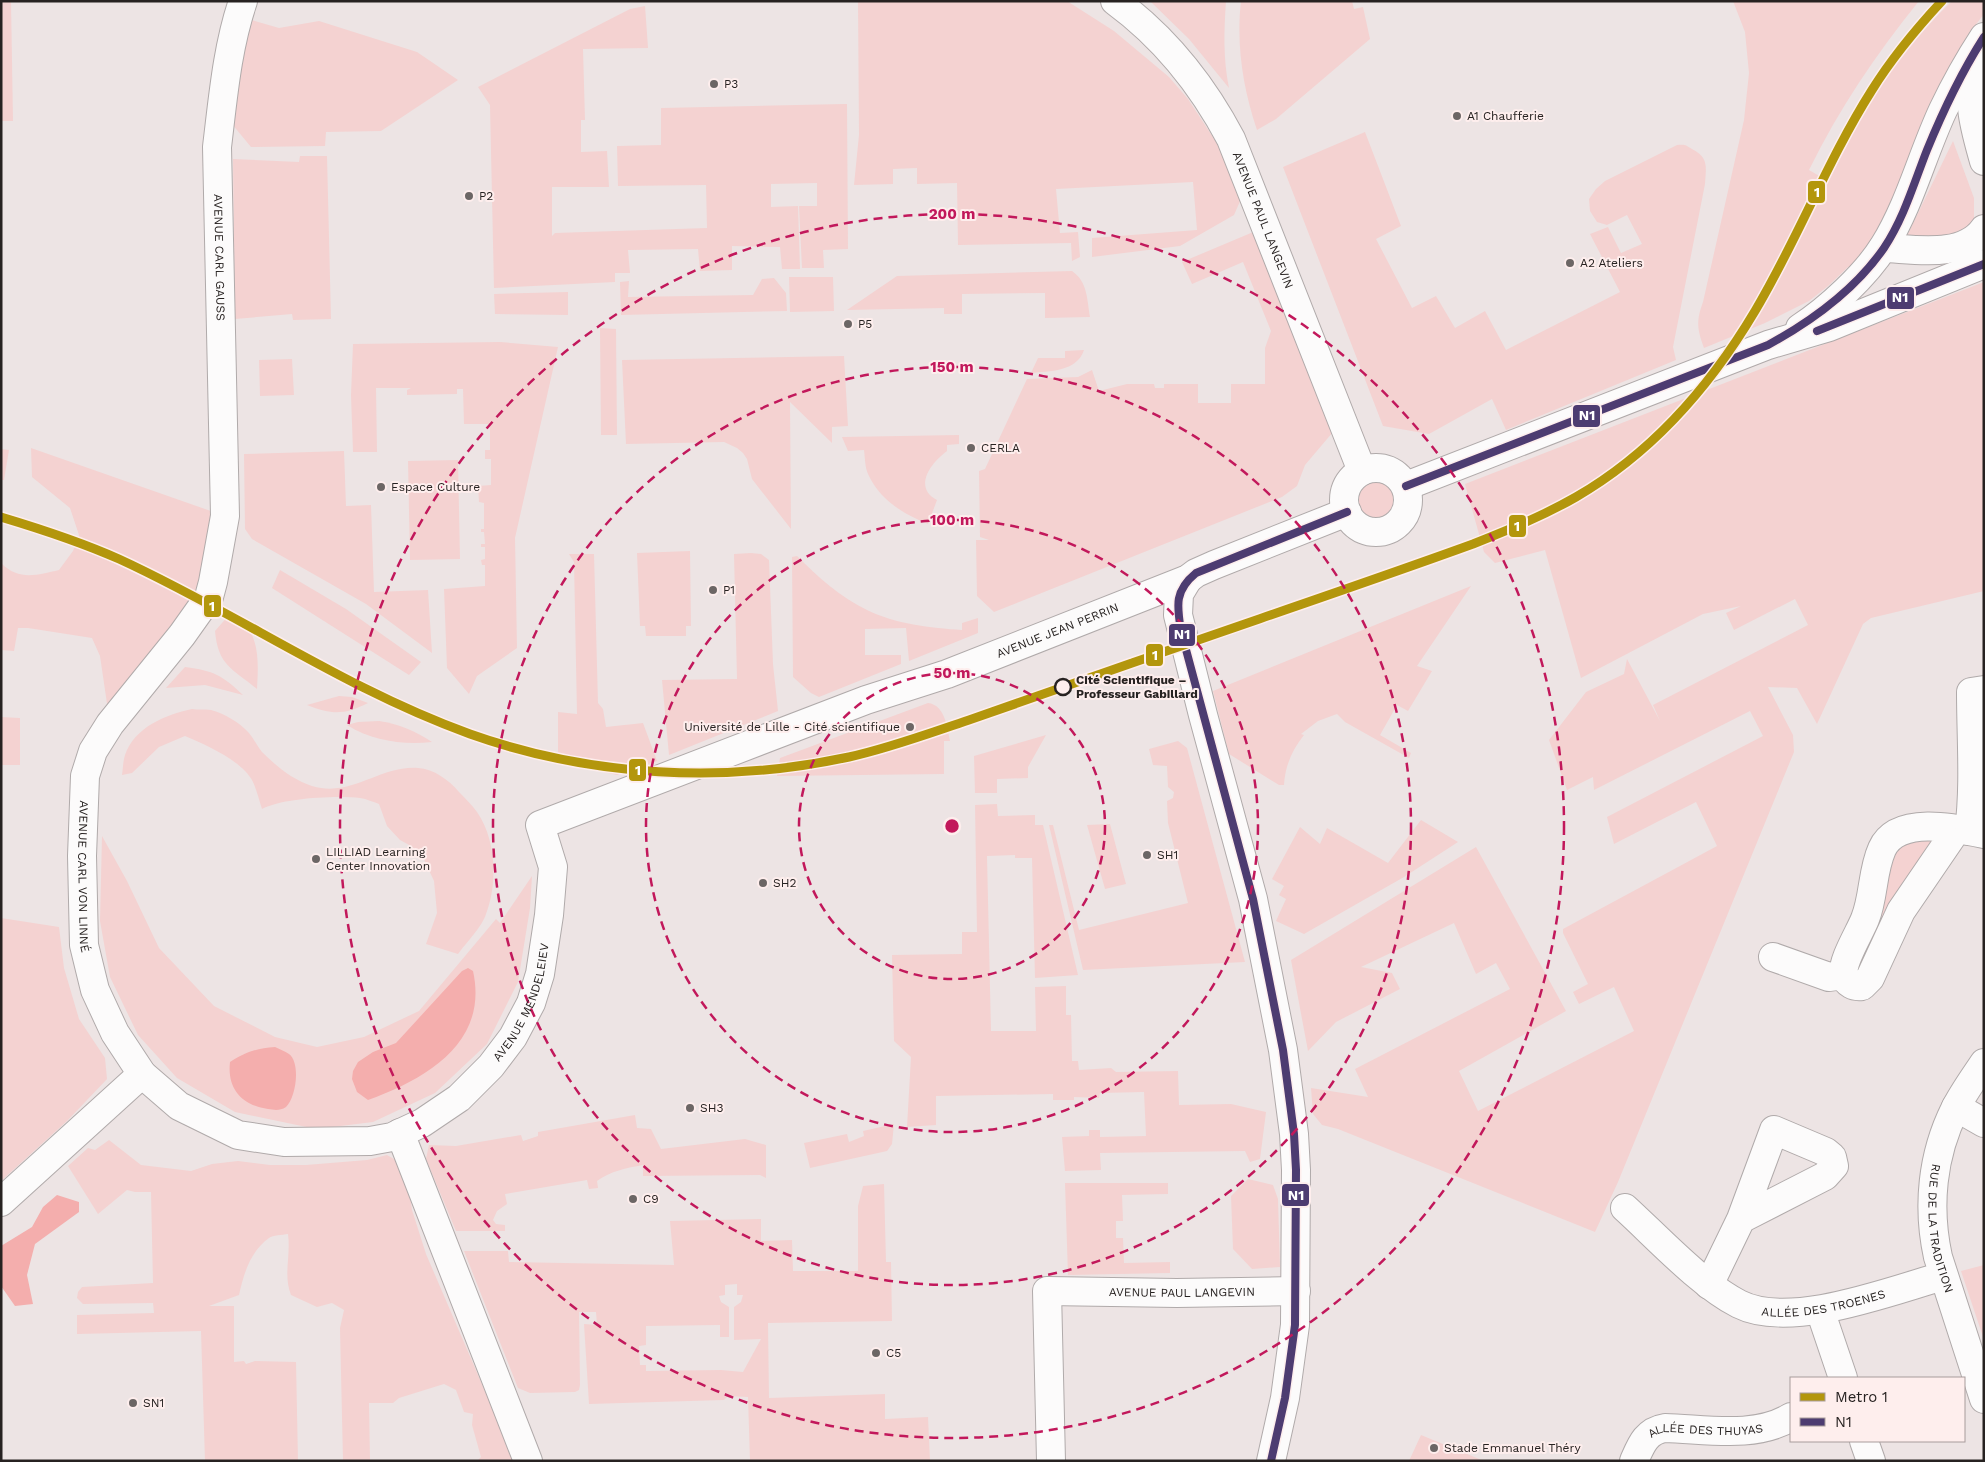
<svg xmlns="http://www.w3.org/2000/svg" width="1985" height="1462" font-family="'Work Sans',sans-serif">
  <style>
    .green { fill: #f4d2d1; fill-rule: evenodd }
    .water { fill: #f4aead }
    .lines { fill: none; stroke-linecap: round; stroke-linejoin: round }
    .minor-casing { stroke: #b0aaaa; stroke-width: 30 }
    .minor { stroke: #fcfbfb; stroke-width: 28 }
    .bus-1-casing { stroke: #feeeed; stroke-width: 11 }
    .bus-1 { stroke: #4d3c71; stroke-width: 8 }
    .metro-1-casing { stroke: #feeeed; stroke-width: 12 }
    .metro-1 { stroke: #b3960c; stroke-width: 9 }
    .ring { fill: none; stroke: #c2185b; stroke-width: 2.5; stroke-dasharray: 9 6 }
    .poi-dot { fill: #6c6665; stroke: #feeeed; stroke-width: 2 }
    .stop-dot { fill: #feeeed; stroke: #272221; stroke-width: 2.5 }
    .labels { text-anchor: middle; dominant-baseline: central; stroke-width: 4; stroke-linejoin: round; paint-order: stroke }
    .poi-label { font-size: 12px; fill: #272221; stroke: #feeeed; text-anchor: start }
    .street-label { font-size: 12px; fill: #272221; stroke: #feeeed }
    .stop-label { font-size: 12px; font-weight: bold; fill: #272221; stroke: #feeeed; text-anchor: start }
    .centre { fill: #c2185b; stroke: #feeeed; stroke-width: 2.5 }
    .ring-label { font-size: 15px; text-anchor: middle; font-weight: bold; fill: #c2185b; stroke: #feeeed; stroke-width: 4; stroke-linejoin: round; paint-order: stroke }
    .line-badge { stroke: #feeeed; stroke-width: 2 }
    .badge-label { font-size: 14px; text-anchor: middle; font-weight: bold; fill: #fff }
  </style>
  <rect width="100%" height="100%" fill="#ede4e4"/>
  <g class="green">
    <polygon points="1,1 11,1 13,121 1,121"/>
    <polygon points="858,1 1067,1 1114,31 1169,77 1188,99 1224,154 1241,199 1234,215 1180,246 1092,257 1092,238 1197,230 1193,182 1056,189 1060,233 1078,232 1080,257 1072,261 1071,243 958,245 957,183 917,184 917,168 893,169 893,184 854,185 859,135"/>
    <path d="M1150,1H1226C1224,31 1223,58 1229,88L1189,39Z"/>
    <path d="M1241,1H1352L1354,9L1363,7L1370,39L1276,119L1257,130C1243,88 1236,45 1241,1Z"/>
    <path d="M1733,1H1919C1876,54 1839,109 1809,170L1828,181C1842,156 1854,130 1868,106C1891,68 1920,32 1952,1H1984V14L1967,36L1932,110L1891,217L1856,269L1848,267L1828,286L1809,301L1765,323L1704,348C1697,329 1696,321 1703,302L1744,120L1749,73L1745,32Z"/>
    <polygon points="645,6 648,48 583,49 585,120 581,120 581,152 607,151 609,187 552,187 552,236 555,233 707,228 706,185 618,186 617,146 661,145 661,108 844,104 847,104 848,249 823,250 824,268 802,268 799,206 817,206 817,183 771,184 771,207 798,206 800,269 782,269 780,247 732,246 732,270 700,271 698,249 628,250 630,273 615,273 615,282 494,288 490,105 478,87 630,9"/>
    <polygon points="238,16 279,28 319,21 417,52 458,80 381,131 326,132 325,146 251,147 222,112"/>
    <path d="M1365,132L1401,226L1376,239L1412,308L1436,296L1455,328L1485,311L1506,350L1620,292L1590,234L1608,227L1621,253L1642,244L1627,215L1607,225L1597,222L1590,211L1589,199L1596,189L1605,181L1677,145C1685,144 1686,145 1692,149C1709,158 1706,166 1705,184L1673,347L1676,360L1506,430L1492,399L1429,434L1383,426L1283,167Z"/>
    <polygon points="1953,141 1974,198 1974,221 1965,233 1904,242"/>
    <polygon points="300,156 327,156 331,319 293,320 292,314 235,319 233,159 299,162"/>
    <polygon points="1258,230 1333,432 1305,465 1297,486 1282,497 994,612 977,596 976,540 989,540 980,537 979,471 985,469 1027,379 1078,377 1092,370 1099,391 1127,384 1154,384 1155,388 1164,388 1164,384 1198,384 1198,403 1231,403 1231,384 1265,384 1265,348 1271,331 1243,262 1192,284 1182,262"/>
    <path d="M1072,271C1088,282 1087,300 1090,317L1045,318V293L962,294V314H944V308L847,310L897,276Z"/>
    <polygon points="789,277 833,277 834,311 790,312"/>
    <polygon points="774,278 786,293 787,311 621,315 620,282 629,281 628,297 753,295 762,279"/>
    <polygon points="1984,282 1984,591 1871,618 1863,624 1817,724 1797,688 1768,687 1793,735 1794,752 1618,1182 1595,1232 1338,1129 1322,1125 1313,1114 1311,1088 1368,1097 1355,1069 1510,989 1496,963 1476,974 1454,923 1361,967 1392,973 1400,989 1336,1022 1308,1051 1291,960 1476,847 1566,1011 1459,1071 1478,1111 1634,1031 1614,987 1579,1004 1573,992 1588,984 1563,933 1563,929 1717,846 1696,802 1614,844 1607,817 1763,736 1750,711 1594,790 1593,777 1567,790 1549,740 1586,692 1624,674 1627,659 1660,721 1653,705 1808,625 1795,599 1734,630 1726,613 1741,606 1703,614 1581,678 1545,550 1495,563 1484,552 1465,484"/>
    <polygon points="568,292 568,315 495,314 494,294"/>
    <polygon points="600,328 616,329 617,435 601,435"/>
    <polygon points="500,342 558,347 515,538 517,648 477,676 469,694 447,668 444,589 485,586 485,565 482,565 481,560 485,559 485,547 481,547 481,544 485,544 484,532 481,532 481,529 484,529 484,503 479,502 478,486 491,485 491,459 485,459 485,450 490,450 490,424 464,424 463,389 457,389 457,394 407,395 407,390 411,388 376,388 377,452 353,452 351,395 353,344"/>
    <path d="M1084,350C1077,372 1049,371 1031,373L1038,358H1065V351Z"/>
    <polygon points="844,356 848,426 832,427 832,443 790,402 791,529 752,479 747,459 743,453 737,448 724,442 626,444 622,360"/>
    <polygon points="292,359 294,395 260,396 259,360"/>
    <path d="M959,435V444L947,445V451C932,462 912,487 937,500L928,524C903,514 879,499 868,474C865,467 865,458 864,450L848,451L842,437Z"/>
    <path d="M31,448L225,516L213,582L110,724L100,656L92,638L28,628H18L14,651L1,650V563C19,581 37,575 59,570L73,551L79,535L70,508L32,477Z"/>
    <polygon points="1,449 9,450 4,480 1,480"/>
    <polygon points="344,451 346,506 371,505 374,592 428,590 432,653 366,604 252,539 245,529 244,454"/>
    <polygon points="458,460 460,559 410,560 408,461"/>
    <circle cx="1375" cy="501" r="21"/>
    <polygon points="690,551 691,626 686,626 686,636 646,636 645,626 640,626 637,553"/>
    <polygon points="751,553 761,554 769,560 773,664 778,711 669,755 662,680 737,679 734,554"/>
    <polygon points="569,554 594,554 598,703 603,709 606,727 643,723 657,761 617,775 563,763 558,759 558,712 577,714 574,562"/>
    <path d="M797,556C818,577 840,597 867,610C895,624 931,628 962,630V623L978,618V633L909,661L906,628L865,629V655H901V664L819,697L811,693L793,677L792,557Z"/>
    <polygon points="280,570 346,609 421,662 409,675 272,588"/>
    <path d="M1471,586L1417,666L1432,671L1408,711L1397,705L1380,735L1411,753L1409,758L1345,722L1337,714L1318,721L1301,734L1304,735C1292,750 1285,766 1284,785H1279L1229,754L1213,691Z"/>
    <path d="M229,615C234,619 244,623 248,628C260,645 258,670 257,689C233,669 218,666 215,631Z"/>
    <path d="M185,667C214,671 222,675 243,695L205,685L166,688Z"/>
    <path d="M339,696L352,697L368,703C344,715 333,715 307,705Z"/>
    <path d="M928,703C945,705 947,727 950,741H944V774L777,776L780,758Z"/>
    <path d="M192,709C198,710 204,709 211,710C224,713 240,723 249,733C254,739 257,746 262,752C276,766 293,780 312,786C352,798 380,765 418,768C434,769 449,780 459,792C465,798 472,805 477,812C496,839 498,883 486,914C482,927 466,943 458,954L426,944L437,913L434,881L422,855L411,846L400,840L387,826L379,804C373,802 367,799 360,798C338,795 281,798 262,809C259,800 257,791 253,782C243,761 206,745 185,736L159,747L132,773L122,775C123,769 123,761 125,755C135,727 165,715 192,709Z"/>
    <polygon points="1,717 20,718 20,765 1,765"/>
    <path d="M379,721C399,724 415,731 432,742C403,745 372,741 347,725L358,722Z"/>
    <polygon points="1046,735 1028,767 1028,778 997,779 997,793 975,793 974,756"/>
    <polygon points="1178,741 1187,748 1245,962 1083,970 1049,825 1053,825 1079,930 1188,903 1168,823 1167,801 1173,798 1174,792 1168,787 1167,766 1153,765 1149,749"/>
    <polygon points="997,804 998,816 1035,815 1035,825 1043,825 1078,975 1035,978 1032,858 1015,858 1015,855 987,856 991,1031 1036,1031 1035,987 1066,986 1066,1015 1071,1015 1072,1061 1078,1061 1079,1070 1111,1068 1116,1072 1178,1071 1179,1105 1231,1104 1266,1112 1260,1159 1250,1162 1245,1151 1100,1153 1101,1170 1065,1171 1062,1137 1089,1136 1089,1130 1100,1130 1100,1137 1146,1136 1144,1092 1100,1093 1099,1098 1074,1097 1074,1100 1053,1100 1053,1094 936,1096 936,1125 907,1127 911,1057 894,1041 892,955 962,954 962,932 977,932 975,805"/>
    <polygon points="1421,820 1458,842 1404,877 1304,934 1276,921 1286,899 1279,895 1284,886 1272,879 1300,827 1320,844 1327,828 1388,863"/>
    <polygon points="1110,824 1126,884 1105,889 1087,825"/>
    <polygon points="102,836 127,881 159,948 214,1006 275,1037 317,1047 364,1037 419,1011 496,919 500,923 532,876 530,908 518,982 487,1044 435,1093 373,1122 316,1129 235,1112 177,1078 138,1035 110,977 100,921"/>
    <polygon points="1936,838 1860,979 1852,960 1894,840"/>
    <polygon points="1,918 59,927 64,968 79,1019 105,1058 107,1079 67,1121 1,1181"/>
    <path d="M635,1115L637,1128L651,1129L661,1149L745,1139L766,1145V1178L760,1175L643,1176V1165C626,1168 611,1171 597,1181L598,1188L589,1189L587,1180L505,1194L507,1204L497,1211L493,1220L496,1224L505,1225V1231H456L426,1159L429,1145L456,1146L521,1135L523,1141L538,1136V1132Z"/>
    <polygon points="894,1124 892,1144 887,1151 810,1168 804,1143 847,1134 849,1142 864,1136 863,1131"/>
    <path d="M109,1140L141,1165L191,1171L212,1164L238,1161L270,1165H306L367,1160L387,1155L406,1166L412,1210L426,1254L515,1461H477L481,1457L472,1425L473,1414L464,1412L456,1390L444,1384L399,1398L393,1403H369L370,1461H343L340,1328L344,1310L332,1303L317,1307L291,1295C283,1274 291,1256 288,1234C282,1235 273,1235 269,1238C250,1252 244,1273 239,1295L209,1306H234V1362L244,1361L246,1364L255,1361L296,1362L298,1461H205L201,1331L77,1334V1315L154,1313L153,1303L83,1304L77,1298L78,1292L82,1287L153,1283L151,1192H135L127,1190L98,1214L68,1166L88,1148L95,1150Z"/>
    <polygon points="1248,1179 1273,1185 1278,1199 1280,1267 1252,1269 1233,1249 1231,1196"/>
    <polygon points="1065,1183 1168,1183 1168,1194 1122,1195 1123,1221 1116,1221 1116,1238 1123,1238 1124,1263 1170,1262 1170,1273 1068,1275"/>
    <path d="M884,1184L886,1262H891L892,1321L768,1323L769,1398L885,1394V1419L928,1417L930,1461H750L748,1397L728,1396L724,1400L589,1404L584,1324L597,1325L596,1312H579L580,1385L579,1390L575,1392L530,1393L518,1388L464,1251H508L509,1262L674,1265L670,1221L761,1219V1241L792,1240L793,1271H858V1206L863,1186ZM737,1284V1295H743L741,1302L734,1307V1340L761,1339L743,1372L721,1370L646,1371V1365H640L639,1346L646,1345V1326L720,1325V1337H729V1307L721,1302L719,1296L725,1295V1285Z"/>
    <polygon points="1984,1265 1984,1340 1961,1271"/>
    <polygon points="1421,1435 1484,1461 1409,1461"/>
  </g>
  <g class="water">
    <path d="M468,968L473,971C489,1043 426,1079 368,1100L357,1092L352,1079L353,1071L358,1062L373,1052L396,1043L462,971Z"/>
    <path d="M275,1047C279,1049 285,1051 289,1054C301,1063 296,1098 286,1107C280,1111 274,1110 268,1109C241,1105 227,1088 230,1062C246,1052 257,1048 275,1047Z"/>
    <polygon points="57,1195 79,1202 79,1212 35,1244 27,1275 33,1304 15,1306 1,1286 1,1246 32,1227 43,1207"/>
  </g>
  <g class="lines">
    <defs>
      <g id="minor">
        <path id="s1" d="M243,1C227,48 223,98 217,147L225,516L213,582L209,597L182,635L110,724L93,751L85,776L82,856L84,945L95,990L115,1033L142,1074L179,1106L238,1135L284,1142L370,1141L392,1137L422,1123L459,1098L491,1066L513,1037L531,1003L540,974L549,915L553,867L540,825L866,700L947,674L1188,579L1196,573L1214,565L1347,512"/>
        <path id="s2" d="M1115,1C1164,37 1203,86 1231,139L1362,471"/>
        <path d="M1973,62C1968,102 1973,123 1984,161"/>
        <path d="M1883,248C1914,249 1963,259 1984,229"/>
        <path d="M1800,328C1828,310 1866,275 1884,246C1910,204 1922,155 1943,110C1955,85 1969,60 1984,37"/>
        <circle cx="1376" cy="500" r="32"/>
        <polyline points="1406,486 1768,345 1829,327 1984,264"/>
        <polyline points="1188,579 1179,594 1178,615 1203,715 1253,899 1283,1050 1294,1134 1296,1170 1295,1325 1285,1398 1271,1461"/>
        <path d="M1957,829L1901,911L1870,978L1862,986C1854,987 1847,984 1844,975C1841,962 1860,932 1865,919C1874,897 1872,871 1882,849C1897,815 1956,828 1984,834"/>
        <path d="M1969,831C1975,785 1971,738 1971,692L1984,690"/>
        <polyline points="1773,957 1829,977 1844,975"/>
        <path id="s3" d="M1984,1063C1974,1078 1963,1093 1955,1109C1932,1155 1927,1207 1938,1257L1984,1399"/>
        <polyline points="1956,1107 1984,1123"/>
        <polyline points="400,1133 528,1461"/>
        <polyline points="1,1202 142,1074"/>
        <path id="s4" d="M1625,1208C1658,1238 1700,1284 1739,1304C1790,1330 1890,1291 1943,1276"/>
        <polyline points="1709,1285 1741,1219 1774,1130 1826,1152 1832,1157 1834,1166 1825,1176 1741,1219"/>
        <polyline points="1820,1310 1843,1378"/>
        <polyline points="1864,1441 1871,1461"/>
        <path id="s5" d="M1051,1461L1047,1291L1177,1293L1296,1291"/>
        <path id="s6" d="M1634,1461C1641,1445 1646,1431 1665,1428C1706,1429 1755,1439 1791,1417"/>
      </g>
    </defs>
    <use href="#minor" class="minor-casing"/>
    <use href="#minor" class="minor"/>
    <defs>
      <g id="bus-1">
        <polyline points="1817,331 1984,264"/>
        <path d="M1406,486L1768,345C1812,321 1855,290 1884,248C1904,218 1914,183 1927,150C1943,111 1961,73 1984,37"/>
        <path d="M1271,1461L1285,1398L1295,1325L1296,1170L1294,1134L1283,1050L1253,899L1181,631C1177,606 1174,591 1196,573L1347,512"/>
      </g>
    </defs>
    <use href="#bus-1" class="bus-1-casing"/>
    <use href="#bus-1" class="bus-1"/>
    <defs>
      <path id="metro-1" d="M1,517C41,529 81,542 119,559C239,614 345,689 470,734C591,777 725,784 849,757C890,748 930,733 969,720C1024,701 1078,682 1132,663C1246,623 1360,585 1473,544C1508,530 1543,516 1576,497C1652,453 1711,385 1755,311C1798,239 1827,161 1872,90C1892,58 1916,29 1942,1"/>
    </defs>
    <use href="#metro-1" class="metro-1-casing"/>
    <use href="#metro-1" class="metro-1"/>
  </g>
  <g class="ring">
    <circle cx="952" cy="826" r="153"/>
    <circle cx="952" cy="826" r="306"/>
    <circle cx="952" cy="826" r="459"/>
    <circle cx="952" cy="826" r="612"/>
  </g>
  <g class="poi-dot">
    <circle cx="714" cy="84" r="5"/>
    <circle cx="1457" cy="116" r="5"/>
    <circle cx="469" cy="196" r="5"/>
    <circle cx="1570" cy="263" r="5"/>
    <circle cx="848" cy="324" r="5"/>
    <circle cx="971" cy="448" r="5"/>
    <circle cx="381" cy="487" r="5"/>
    <circle cx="713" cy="590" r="5"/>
    <circle cx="910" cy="727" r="5"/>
    <circle cx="1147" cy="855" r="5"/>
    <circle cx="316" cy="859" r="5"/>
    <circle cx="763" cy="883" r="5"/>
    <circle cx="690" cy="1108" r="5"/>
    <circle cx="633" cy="1199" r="5"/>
    <circle cx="876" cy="1353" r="5"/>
    <circle cx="133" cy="1403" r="5"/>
    <circle cx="1434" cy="1448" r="5"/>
  </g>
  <circle class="stop-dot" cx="1063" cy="687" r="8"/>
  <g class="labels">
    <g class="poi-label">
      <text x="724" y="84">P3</text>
      <text x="1467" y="116">A1 Chaufferie</text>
      <text x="479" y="196">P2</text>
      <text x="1580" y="263">A2 Ateliers</text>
      <text x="858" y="324">P5</text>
      <text x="981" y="448">CERLA</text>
      <text x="391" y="487">Espace Culture</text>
      <text x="723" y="590">P1</text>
      <text x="900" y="727" text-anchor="end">Université de Lille ‐ Cité scientifique</text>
      <text x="326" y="852">LILLIAD Learning<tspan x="326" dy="14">Center Innovation</tspan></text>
      <text x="1157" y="855">SH1</text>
      <text x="773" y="883">SH2</text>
      <text x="700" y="1108">SH3</text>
      <text x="643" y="1199">C9</text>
      <text x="886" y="1353">C5</text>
      <text x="143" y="1403">SN1</text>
      <text x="1444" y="1448">Stade Emmanuel Théry</text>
    </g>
    <g class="street-label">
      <text stroke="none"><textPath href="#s2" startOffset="269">AVENUE PAUL LANGEVIN</textPath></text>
      <text stroke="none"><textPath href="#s1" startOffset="259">AVENUE CARL GAUSS</textPath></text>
      <text stroke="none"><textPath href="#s1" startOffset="2334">AVENUE JEAN PERRIN</textPath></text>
      <text stroke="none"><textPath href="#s1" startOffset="920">AVENUE CARL VON LINNÉ</textPath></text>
      <text stroke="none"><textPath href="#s1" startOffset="1596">AVENUE MENDELEIEV</textPath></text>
      <text stroke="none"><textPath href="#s3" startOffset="178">RUE DE LA TRADITION</textPath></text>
      <text stroke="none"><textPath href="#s5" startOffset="305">AVENUE PAUL LANGEVIN</textPath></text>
      <text stroke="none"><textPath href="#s4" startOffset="236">ALLÉE DES TROENES</textPath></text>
      <text stroke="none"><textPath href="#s6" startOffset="88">ALLÉE DES THUYAS</textPath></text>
    </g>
    <g class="stop-label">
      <text x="1076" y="680">Cité Scientifique –<tspan x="1076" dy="14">Professeur Gabillard</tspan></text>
    </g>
  </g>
  <circle cx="952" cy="826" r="8" class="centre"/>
  <g class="ring-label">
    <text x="952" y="219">200 m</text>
    <text x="952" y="372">150 m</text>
    <text x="952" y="525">100 m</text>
    <text x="952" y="678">50 m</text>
  </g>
  <g class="line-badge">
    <rect x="1807" y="180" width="19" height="24" rx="5" fill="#b3960c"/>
    <rect x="1886" y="286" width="29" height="24" rx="5" fill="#4d3c71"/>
    <rect x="1572" y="404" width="29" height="24" rx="5" fill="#4d3c71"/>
    <rect x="1508" y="514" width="19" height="24" rx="5" fill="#b3960c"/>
    <rect x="203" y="594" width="19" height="24" rx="5" fill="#b3960c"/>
    <rect x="1168" y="623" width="28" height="24" rx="5" fill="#4d3c71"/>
    <rect x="1145" y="643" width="19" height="24" rx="5" fill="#b3960c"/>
    <rect x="628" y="758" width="19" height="24" rx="5" fill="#b3960c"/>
    <rect x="1281" y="1183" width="29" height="24" rx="5" fill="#4d3c71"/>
  </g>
  <g class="badge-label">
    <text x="1817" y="197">1</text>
    <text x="1900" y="302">N1</text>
    <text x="1587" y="420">N1</text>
    <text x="1517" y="531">1</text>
    <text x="212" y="611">1</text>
    <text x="1182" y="639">N1</text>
    <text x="1155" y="660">1</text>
    <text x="638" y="775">1</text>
    <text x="1296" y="1200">N1</text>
  </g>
  <rect width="1985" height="1462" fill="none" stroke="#272221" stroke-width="5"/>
  <rect x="1790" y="1377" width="175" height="65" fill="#feeeed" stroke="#a89c9b"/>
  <rect x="1800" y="1393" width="25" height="8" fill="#b3960c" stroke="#a89c9b"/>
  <text x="1835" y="1402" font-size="15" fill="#272221">Metro 1</text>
  <rect x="1800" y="1418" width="25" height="8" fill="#4d3c71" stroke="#a89c9b"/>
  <text x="1835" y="1427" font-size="15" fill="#272221">N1</text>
</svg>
